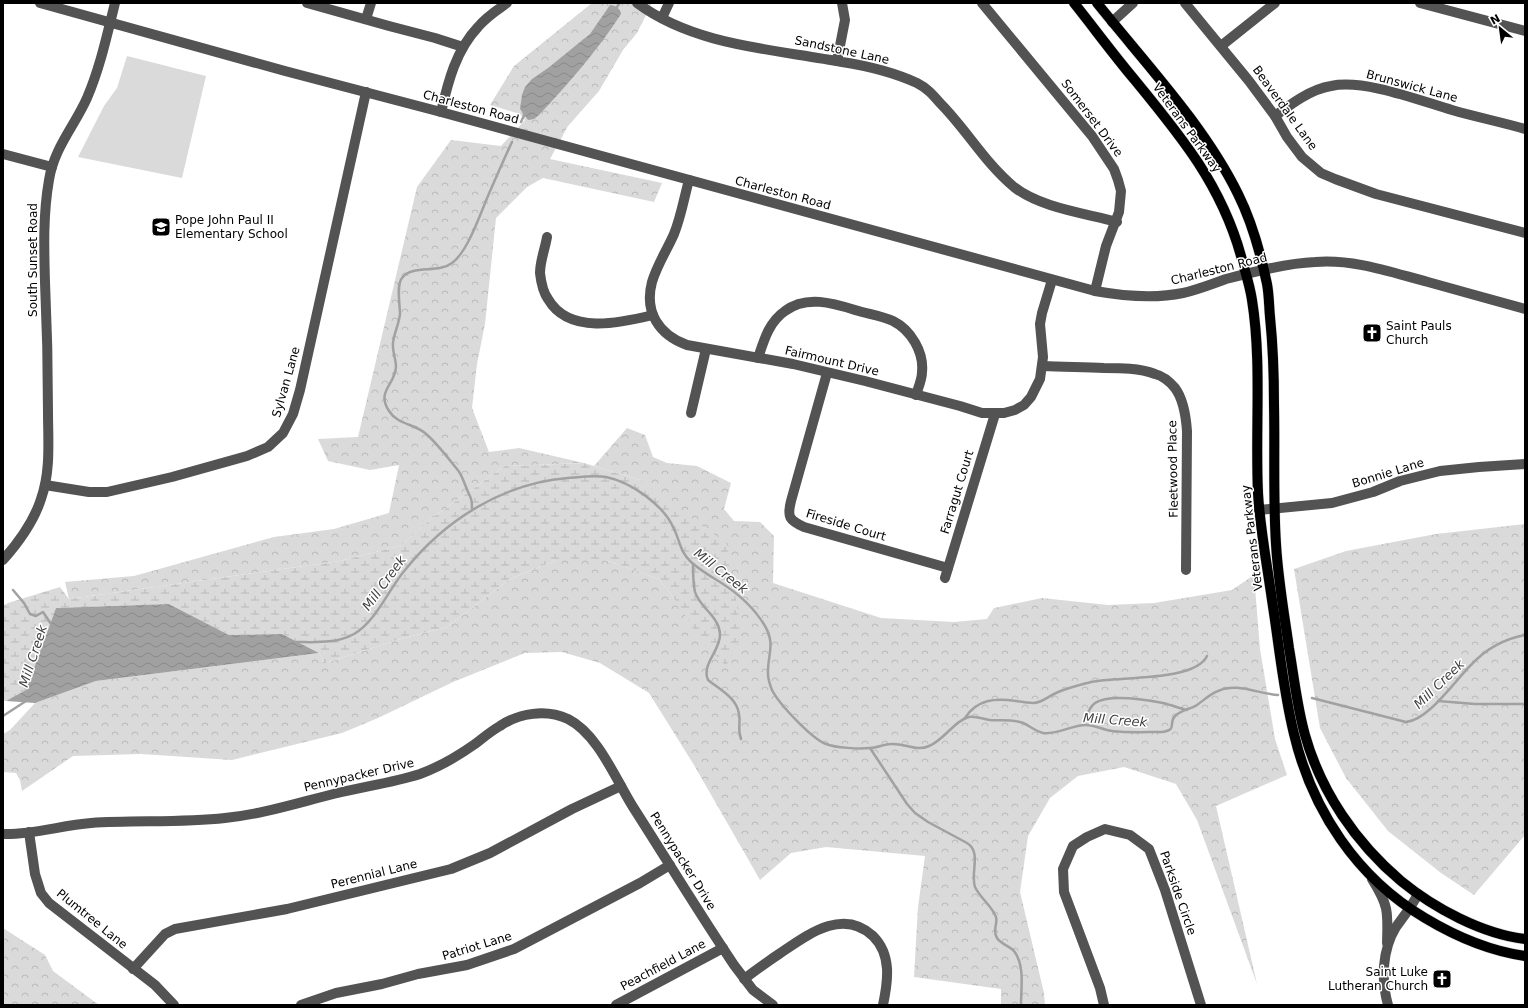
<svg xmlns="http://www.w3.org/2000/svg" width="1528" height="1008" font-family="'DejaVu Sans',sans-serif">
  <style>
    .green { fill: #dadada }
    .forest { fill: url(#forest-crowns) }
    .wetland { fill: url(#wetland-marsh) }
    .water { fill: url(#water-waves) }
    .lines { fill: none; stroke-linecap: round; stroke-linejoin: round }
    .stream { stroke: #a1a1a1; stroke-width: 2.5 }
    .major-casing { stroke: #dbdbdb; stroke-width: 11 }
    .minor { stroke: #535353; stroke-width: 10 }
    .major { stroke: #000; stroke-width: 10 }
    .labels { text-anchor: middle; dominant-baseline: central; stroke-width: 3; stroke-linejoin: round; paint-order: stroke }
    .street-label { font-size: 12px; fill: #000; stroke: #fff }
    .poi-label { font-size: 12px; fill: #000; stroke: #fff; text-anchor: start }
    .water-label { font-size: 13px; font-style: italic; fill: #424242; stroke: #fff }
  </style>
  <defs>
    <pattern id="forest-crowns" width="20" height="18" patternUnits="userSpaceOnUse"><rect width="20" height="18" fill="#dadada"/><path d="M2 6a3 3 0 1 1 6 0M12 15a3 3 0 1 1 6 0" fill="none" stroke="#b9b9b9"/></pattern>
    <pattern id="wetland-marsh" width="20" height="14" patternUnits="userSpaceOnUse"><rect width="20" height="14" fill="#dadada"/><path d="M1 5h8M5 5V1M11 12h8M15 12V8" fill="none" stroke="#b9b9b9"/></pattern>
    <pattern id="water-waves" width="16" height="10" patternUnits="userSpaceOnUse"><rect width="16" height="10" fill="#a1a1a1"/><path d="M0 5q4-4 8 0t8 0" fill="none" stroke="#898989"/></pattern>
  </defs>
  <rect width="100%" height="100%" fill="#fff"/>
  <polygon class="green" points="127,56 206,76 182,178 78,157 104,106 117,88"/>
  <g class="forest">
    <polygon points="592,3 652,3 637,33 623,50 599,91 568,126 550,159 662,183 654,202 543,178 527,187 496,218 485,324 477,364 472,408 489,452 519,448 584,463 505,466 432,518 402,545 340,561 69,599 65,582 134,576 274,537 334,529 389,513 399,465 370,470 328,461 318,439 358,437 417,187 451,140 501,146 525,120 520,114 490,105 514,66"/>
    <polygon points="627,428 645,435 653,457 667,463 697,466 731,483 724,509 734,521 760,522 774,536 773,583 881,618 954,622 987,619 994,608 1042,598 1108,605 1154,603 1232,590 1254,575 1260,649 1275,739 1287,775 1216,806 1257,984 1197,820 1176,784 1124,767 1078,776 1050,798 1028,836 1020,892 1044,993 1045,1005 1001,1005 1001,989 914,977 918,907 925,856 826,847 791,853 760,880 694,765 649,693 600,663 562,652 525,653 453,682 378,718 342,733 232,760 141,754 73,756 22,791 20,780 16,773 3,772 3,734 10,730 35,703 96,681 319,653 323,659 322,664 404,638 447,627 510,579 557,560 605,560 659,579 676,601 640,480 594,466"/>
    <polygon points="1525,524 1525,835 1474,895 1441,873 1388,831 1346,778 1320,728 1294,569 1346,551 1436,534"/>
    <polygon points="3,928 45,955 53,971 99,1005 4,1005"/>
  </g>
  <polygon class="wetland" points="584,463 640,480 727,544 742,636 726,666 701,641 676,601 659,579 605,560 557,560 510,579 447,627 404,638 322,664 323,659 319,653 282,634 229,635 169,604 56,608 26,690 6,701 3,701 3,606 8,603 60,587 69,599 340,561 402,545 432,518 505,466"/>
  <g class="water">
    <path d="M610,5C615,5 621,9 621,14C597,51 569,83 539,115L534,119L528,120L520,109L522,95L525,87L532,79L548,68L590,34Z"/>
    <polygon points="169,604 229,635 282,634 319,653 96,681 35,703 6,701 26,690 56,608"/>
  </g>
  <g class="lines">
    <g class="stream">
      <polyline points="615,10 619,4"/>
      <polyline points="521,122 525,113"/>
      <path d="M472,509C472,496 470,498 466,487C463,480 462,475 457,469C448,458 436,442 425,433C414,424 397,424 389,411C376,391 395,385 396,367C396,359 392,351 393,343C394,333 399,324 400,314C400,305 396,285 402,278C413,264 438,274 452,263C469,251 482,208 491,189C498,173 505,157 512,142"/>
      <path d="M693,564C693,573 693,583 695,592C700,608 719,616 720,634C721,650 701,664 708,680C719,689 737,698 739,714C741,724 737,728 741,739"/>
      <polyline points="13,590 24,603 30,614 36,616 43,612 51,624"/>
      <path d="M295,642C314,642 336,644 354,634C377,620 388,590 405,570C445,520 503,483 568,478C580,477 594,475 606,477C631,482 664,505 674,529C680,541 680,552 691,562C701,571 712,577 723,584C740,595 755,609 765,626C776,645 767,656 768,674C768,680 770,685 772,690C779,704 812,739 826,744C836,748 859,749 870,748C877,748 884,744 891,744C905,743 916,752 929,746C943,741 955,720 969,717C976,716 983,719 990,720C1001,721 1013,719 1023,723C1030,726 1035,731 1043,733C1058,735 1071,725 1086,725C1095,725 1103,730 1112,731C1129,733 1146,732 1162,732C1178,730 1168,723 1175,716C1181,710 1191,709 1197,705C1204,700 1210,694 1218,691C1237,682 1258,694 1278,695"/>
      <path d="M1312,698L1406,722C1429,720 1455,680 1472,664C1487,648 1504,639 1525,635"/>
      <polyline points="1438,701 1475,704 1525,704"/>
      <polyline points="3,716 26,701"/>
      <path d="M965,718C977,699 995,698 1016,701C1022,702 1028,703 1034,703C1043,702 1049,696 1056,693C1067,688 1080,685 1091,682C1117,676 1195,682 1207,656"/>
      <path d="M1083,725C1086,718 1088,708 1095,703C1109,694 1147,700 1163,703C1171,705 1179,708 1187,710"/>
      <path d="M870,748L907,804L915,813L928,822L967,843C982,852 970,873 975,887C980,898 992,906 996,917C998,924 992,931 997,938C1001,944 1009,946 1014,951C1025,965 1021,988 1021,1005"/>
    </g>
    <defs>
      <g id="major">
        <path d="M1074,3C1094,28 1113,54 1134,79C1180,135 1221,184 1241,256C1245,271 1250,286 1252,300C1262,362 1255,430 1258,493C1260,529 1267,564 1272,600C1279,644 1283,690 1294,734C1312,810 1357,878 1425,918C1455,936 1490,951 1525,956"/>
        <path d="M1097,3C1145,63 1204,125 1238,194C1251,220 1261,255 1267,284C1269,294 1269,306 1270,317C1273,346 1274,376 1274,405C1275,451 1273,498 1276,544C1278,579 1284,613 1289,648C1294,677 1297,707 1305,735C1321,792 1356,843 1401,881C1434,908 1482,934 1525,939"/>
      </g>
    </defs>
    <use href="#major" class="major-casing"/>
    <g class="minor">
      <path d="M40,3L285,71L441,112L1095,291C1123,296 1154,299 1183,293C1197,290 1212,284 1226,279C1253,272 1288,263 1315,262C1355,259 1390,272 1428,282C1460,291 1493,300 1525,309"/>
      <polyline points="307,3 389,26 435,38 463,47"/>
      <path d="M637,3C695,46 773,49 842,62C868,66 893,72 917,83C927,88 933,95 940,103C966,129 985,163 1014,187C1041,208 1084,213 1117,222"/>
      <polyline points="982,3 1092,136 1114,169 1118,180 1121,191 1119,212 1106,246 1095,291"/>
      <polyline points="1185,3 1249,81 1275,116 1287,137 1302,157 1321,173 1335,179 1376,194 1525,233"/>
      <polyline points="1420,3 1525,31"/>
      <polyline points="662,18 669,3"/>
      <polyline points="366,19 371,3"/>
      <polyline points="1112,22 1133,3"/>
      <polyline points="1221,46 1275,3"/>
      <polyline points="837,61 845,20 842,3"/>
      <path d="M441,112C448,82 456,50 478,27C486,17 497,10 507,3"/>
      <path d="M1275,116C1291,104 1311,89 1331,86C1364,79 1418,100 1452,110C1476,117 1501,122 1525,129"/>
      <polyline points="3,154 52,167"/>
      <path d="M689,180C684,198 681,217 674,234C667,250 657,265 652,282C644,312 659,335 687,345L793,364L865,381L960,406L982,413H1004L1015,410L1024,405L1031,397L1040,379L1043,357L1040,324L1042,313L1052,280"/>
      <path d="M547,237C545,249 540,261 540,273C541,282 543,292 548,299C569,335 620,323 653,315"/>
      <path d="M758,358C764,340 769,322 785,311C806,295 833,303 855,310C868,314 882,316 893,321C911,330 924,352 922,372C922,380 918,388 916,395"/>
      <path d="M1043,366C1063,367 1083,367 1104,368C1121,368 1139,368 1155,374C1163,376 1170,382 1175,388C1184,400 1186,417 1187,431L1186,570"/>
      <path d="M827,373L791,501C787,517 789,520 804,527L948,568"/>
      <polyline points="691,413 706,349"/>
      <polyline points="45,485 89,492 107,492 172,477 247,456 268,447 283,433 293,414 300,390 366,92"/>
      <polyline points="1259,510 1332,503 1373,492 1400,481 1440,471 1479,467 1525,464"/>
      <path d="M3,560C19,542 34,521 41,499C51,471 48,440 48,412C48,368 47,325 45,282C44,248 43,214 49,180C54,148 74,127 87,98C100,68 107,35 115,3"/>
      <polyline points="945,578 995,414"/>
      <polyline points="29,832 35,874 41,893 49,903 155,985 174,1005"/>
      <path d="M3,834C33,835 62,825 91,823C136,820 180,823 225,818C265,814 303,801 342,792C368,786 395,782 420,774C439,767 458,756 475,744C483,738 491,731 500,726C519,713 546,709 568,719C598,734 616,780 633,807C667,860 699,913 734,965L753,990L773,1005"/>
      <path d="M1372,879C1389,906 1388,912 1387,943"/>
      <polyline points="133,969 165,934 175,929 287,909 451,869 490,853 572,809 621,786"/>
      <path d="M744,979C756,970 767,962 779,954C806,936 842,907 873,936C892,955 888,981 883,1005"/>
      <polyline points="301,1005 336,993 382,984 418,974 467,965 514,949 640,883 670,865"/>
      <polyline points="616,1005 723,948"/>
      <polyline points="1104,1005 1100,988 1064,892 1063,869 1073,846 1087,837 1105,829 1130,835 1149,849 1165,890 1201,1005"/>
      <path d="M1388,1005C1381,980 1382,950 1396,927C1404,916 1412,906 1418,894"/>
    </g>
    <use href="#major" class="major"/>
  </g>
  <defs>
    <symbol id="school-square" viewBox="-11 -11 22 22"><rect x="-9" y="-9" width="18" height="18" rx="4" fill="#000" stroke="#fff"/><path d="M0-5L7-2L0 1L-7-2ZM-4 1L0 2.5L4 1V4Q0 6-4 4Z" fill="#fff"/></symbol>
    <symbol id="church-square" viewBox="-11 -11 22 22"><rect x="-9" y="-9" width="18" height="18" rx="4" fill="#000" stroke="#fff"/><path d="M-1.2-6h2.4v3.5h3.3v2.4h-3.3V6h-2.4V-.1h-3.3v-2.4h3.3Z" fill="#fff"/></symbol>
  </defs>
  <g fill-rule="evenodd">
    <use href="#school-square" x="150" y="216" width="22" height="22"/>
    <use href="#church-square" x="1361" y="322" width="22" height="22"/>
    <use href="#church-square" x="1431" y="968" width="22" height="22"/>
  </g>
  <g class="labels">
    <g class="street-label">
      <text transform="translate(842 50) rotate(12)">Sandstone Lane</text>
      <text transform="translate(1412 86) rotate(15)">Brunswick Lane</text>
      <text transform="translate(471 107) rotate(15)">Charleston Road</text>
      <text transform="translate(1285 108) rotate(54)">Beaverdale Lane</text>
      <text transform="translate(1092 118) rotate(53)">Somerset Drive</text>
      <text transform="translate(1187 128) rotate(54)">Veterans Parkway</text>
      <text transform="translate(783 193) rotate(15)">Charleston Road</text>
      <text transform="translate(33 260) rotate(-90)">South Sunset Road</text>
      <text transform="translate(1219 269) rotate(-14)">Charleston Road</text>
      <text transform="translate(832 361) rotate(13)">Fairmount Drive</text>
      <text transform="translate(286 382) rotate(-74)">Sylvan Lane</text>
      <text transform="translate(1173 469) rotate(-91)">Fleetwood Place</text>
      <text transform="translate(1388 473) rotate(-17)">Bonnie Lane</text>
      <text transform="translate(957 492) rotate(-73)">Farragut Court</text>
      <text transform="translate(846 525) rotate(17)">Fireside Court</text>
      <text transform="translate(1252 538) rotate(-97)">Veterans Parkway</text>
      <text transform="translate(359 775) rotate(-13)">Pennypacker Drive</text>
      <text transform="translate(683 861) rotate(58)">Pennypacker Drive</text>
      <text transform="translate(374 874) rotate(-14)">Perennial Lane</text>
      <text transform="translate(1178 893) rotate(71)">Parkside Circle</text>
      <text transform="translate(92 919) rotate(39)">Plumtree Lane</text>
      <text transform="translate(477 946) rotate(-17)">Patriot Lane</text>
      <text transform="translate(663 965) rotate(-28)">Peachfield Lane</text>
    </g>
    <g class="poi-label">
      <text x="175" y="220">Pope John Paul II<tspan x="175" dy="14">Elementary School</tspan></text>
      <text x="1386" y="326">Saint Pauls<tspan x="1386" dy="14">Church</tspan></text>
      <text x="1428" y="972" text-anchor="end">Saint Luke<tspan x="1428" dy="14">Lutheran Church</tspan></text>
    </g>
    <g class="water-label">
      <text transform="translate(721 571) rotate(38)">Mill Creek</text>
      <text transform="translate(384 583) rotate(-54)">Mill Creek</text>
      <text transform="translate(33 656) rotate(-72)">Mill Creek</text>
      <text transform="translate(1439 684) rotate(-44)">Mill Creek</text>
      <text transform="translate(1115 720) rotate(4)">Mill Creek</text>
    </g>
  </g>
  <rect width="1528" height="1008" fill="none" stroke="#000000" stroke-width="8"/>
  <g transform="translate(1500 28) rotate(331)" stroke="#ffffff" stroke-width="3" paint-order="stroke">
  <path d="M0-3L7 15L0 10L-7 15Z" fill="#000000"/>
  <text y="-6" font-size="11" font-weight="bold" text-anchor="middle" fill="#000000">N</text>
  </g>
</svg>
